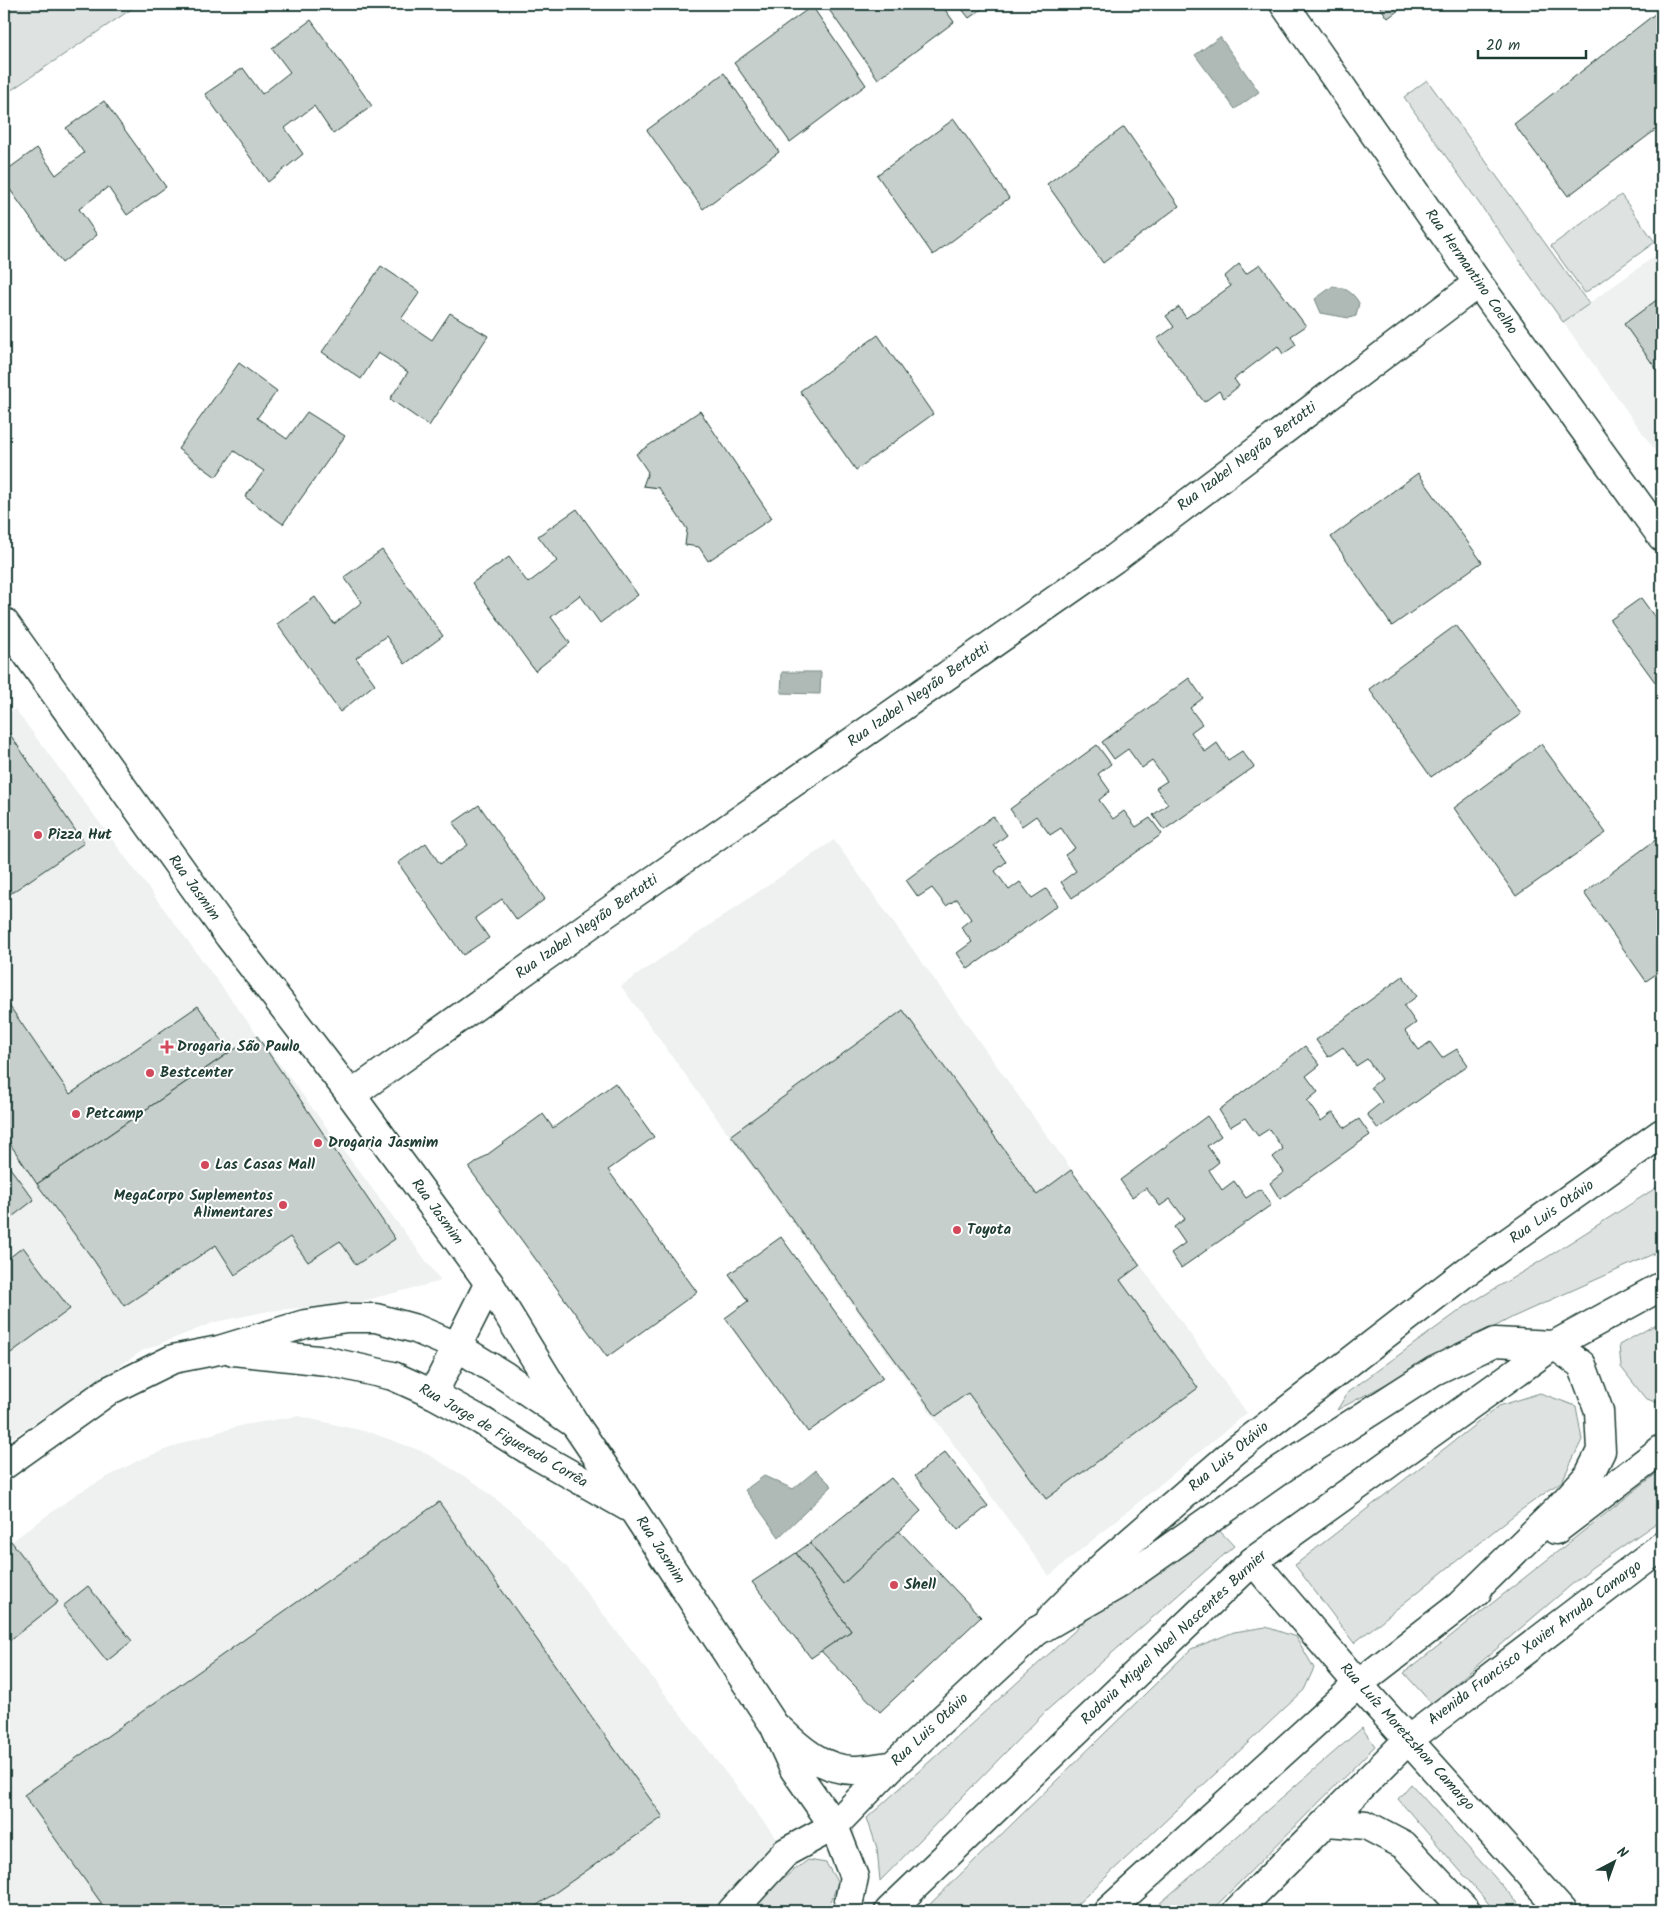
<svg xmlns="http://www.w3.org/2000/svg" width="1666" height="1915" font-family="Kalam,sans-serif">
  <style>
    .built { fill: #eef1f0 }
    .green { fill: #dee3e2; stroke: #7e908b }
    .water { fill: #afbab7; stroke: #758883 }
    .building { fill: #c7cfcc; stroke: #1f3d34 }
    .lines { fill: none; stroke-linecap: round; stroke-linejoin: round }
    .minor-casing { stroke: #1f3d34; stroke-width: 31 }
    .major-casing { stroke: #1f3d34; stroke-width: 31 }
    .highway-casing { stroke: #1f3d34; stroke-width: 31 }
    .minor { stroke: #fff; stroke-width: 28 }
    .major { stroke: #fff; stroke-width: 28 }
    .highway { stroke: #fff; stroke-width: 28 }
    .poi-dot { fill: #d1495b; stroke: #fff; stroke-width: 2 }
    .labels { text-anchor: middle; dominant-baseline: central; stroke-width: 4; stroke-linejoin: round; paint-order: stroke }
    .street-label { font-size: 15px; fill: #1f3d34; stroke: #fff }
    .poi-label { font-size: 15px; font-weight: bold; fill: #1f3d34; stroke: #fff; text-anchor: start }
  </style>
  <rect width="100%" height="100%" fill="#fff"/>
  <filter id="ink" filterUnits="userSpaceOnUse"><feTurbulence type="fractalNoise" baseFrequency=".02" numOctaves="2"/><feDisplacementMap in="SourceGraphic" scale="10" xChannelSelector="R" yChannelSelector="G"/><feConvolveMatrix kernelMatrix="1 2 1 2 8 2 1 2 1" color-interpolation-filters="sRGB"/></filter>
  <g filter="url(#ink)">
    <g class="built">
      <polygon points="1662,251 1662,460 1563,322"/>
      <polygon points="15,709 441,1281 359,1302 269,1311 215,1322 142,1351 4,1443 4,716"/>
      <polygon points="834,840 1247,1413 1049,1576 621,986"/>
      <polygon points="298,1416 372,1433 424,1452 477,1484 518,1517 567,1567 777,1839 712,1911 4,1911 4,1547 78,1493 139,1460 191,1440 243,1425"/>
    </g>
    <g class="green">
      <polygon points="4,4 139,4 4,95"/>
      <polygon points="1427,80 1589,304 1563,322 1404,97"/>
      <polygon points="1621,195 1655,242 1585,293 1551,246"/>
      <polygon points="1662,1184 1662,1250 1513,1317 1337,1410 1348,1392 1466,1306 1549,1256"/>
      <polygon points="1662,1321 1662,1405 1645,1398 1621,1367 1619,1345"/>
      <polygon points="1540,1393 1576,1406 1582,1440 1562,1481 1514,1515 1354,1643 1295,1565 1499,1406"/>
      <polygon points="1662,1469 1662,1519 1591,1568 1432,1704 1404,1673"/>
      <polygon points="1216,1527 1234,1546 1046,1711 880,1881 877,1848 867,1818 1101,1607"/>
      <polygon points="1266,1627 1296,1637 1314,1668 1304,1690 1070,1911 923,1911 1191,1649 1234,1632"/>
      <polygon points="1362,1728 1375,1746 1211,1911 1151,1911"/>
      <polygon points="1411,1784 1525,1911 1495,1911 1398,1799"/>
      <polygon points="808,1860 826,1863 838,1883 827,1911 745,1911 759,1896"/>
    </g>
    <g class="water">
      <polygon points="1220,37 1259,92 1235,109 1195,55"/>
      <path d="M1333,286C1345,288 1353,292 1359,303L1356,316L1349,318L1321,313L1315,299Z"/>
      <polygon points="782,672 821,672 820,694 781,693"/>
      <polygon points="816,1470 832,1486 779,1537 745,1490 764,1476 793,1489"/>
    </g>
    <g class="building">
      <polygon points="825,4 941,4 954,22 878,79"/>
      <polygon points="958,4 989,4 969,18"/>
      <polygon points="1378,4 1407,4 1388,18"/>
      <polygon points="812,6 866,85 790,142 734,63"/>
      <polygon points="1660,10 1662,13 1662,125 1568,196 1514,124"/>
      <polygon points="311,20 372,106 333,134 314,106 285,128 303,154 268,182 205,94 243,68 262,94 290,72 272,48"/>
      <polygon points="724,73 779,152 703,209 647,130"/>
      <polygon points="104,101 166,187 127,215 108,187 79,209 97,235 62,263 4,181 4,172 37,148 56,175 84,153 66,128"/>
      <polygon points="954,119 1009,198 933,255 877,175"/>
      <polygon points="1124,127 1179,206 1103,263 1047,184"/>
      <polygon points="1239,264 1246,274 1260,264 1306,326 1291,336 1296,345 1283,354 1278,346 1234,379 1239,386 1224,398 1219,391 1204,402 1157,339 1174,327 1166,316 1179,307 1186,318 1231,286 1224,277"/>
      <polygon points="381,266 420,292 401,319 432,340 450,313 488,336 429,426 390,399 408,372 378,353 361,379 322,352"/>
      <polygon points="1662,296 1662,377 1624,324"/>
      <polygon points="878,335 933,414 856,470 800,391"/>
      <polygon points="239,363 277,391 257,418 287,439 307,412 345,436 283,524 245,497 264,471 234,451 216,477 178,449"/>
      <polygon points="700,411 772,518 708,561 699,547 685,545 687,529 659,488 643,486 648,472 636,454"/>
      <polygon points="1418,473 1482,562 1392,626 1331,537"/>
      <polygon points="577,509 638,595 600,623 580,595 551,617 570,643 535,671 472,583 509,557 528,583 557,561 538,536"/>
      <polygon points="382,550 443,636 405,664 386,636 356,658 375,684 340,712 277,624 315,597 334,624 362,602 344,577"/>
      <polygon points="1641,598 1662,627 1662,676 1655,682 1610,620"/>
      <polygon points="1456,625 1521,714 1431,777 1369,689"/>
      <polygon points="1189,678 1203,698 1190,708 1202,724 1191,732 1205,752 1217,743 1228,760 1242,751 1254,767 1164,830 1153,815 1168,804 1156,788 1167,781 1152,761 1142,768 1128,749 1114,759 1102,742"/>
      <polygon points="9,733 84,843 4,898 4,736"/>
      <polygon points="1541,744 1606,833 1516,896 1454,808"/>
      <polygon points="1097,745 1111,764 1098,774 1110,791 1099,800 1113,819 1124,811 1136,827 1150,818 1162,834 1072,898 1061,882 1076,871 1065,855 1075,848 1061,828 1050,835 1036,816 1022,826 1010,809"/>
      <polygon points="479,805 545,899 517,920 502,899 475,918 489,938 463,955 398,863 426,843 440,864 468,845 453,823"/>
      <polygon points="993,816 1007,835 994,845 1006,862 995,871 1009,890 1020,882 1032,898 1046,889 1058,905 968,969 957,953 972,942 961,927 971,919 957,899 946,906 932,888 918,897 906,880"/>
      <polygon points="1662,835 1662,970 1646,981 1584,893"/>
      <polygon points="1403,976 1417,996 1404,1006 1416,1023 1405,1031 1419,1050 1430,1042 1442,1058 1457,1049 1468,1065 1378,1129 1367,1114 1382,1102 1371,1087 1381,1079 1367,1059 1356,1066 1343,1047 1328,1057 1316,1040"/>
      <polygon points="4,998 70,1094 198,1006 230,1052 37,1184 4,1135"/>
      <polygon points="903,1010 1037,1195 1071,1170 1140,1265 1120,1280 1198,1388 1046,1499 968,1393 936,1416 731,1135"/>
      <polygon points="257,1036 395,1239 356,1265 340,1241 308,1262 290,1237 235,1275 216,1245 124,1306 95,1262 37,1184 230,1052"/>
      <polygon points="1305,1046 1320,1065 1306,1076 1318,1092 1307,1101 1321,1121 1333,1112 1345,1128 1359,1119 1370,1135 1280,1199 1270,1183 1284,1172 1273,1157 1283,1149 1269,1129 1258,1136 1245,1118 1230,1127 1219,1110"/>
      <polygon points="615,1083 654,1137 608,1170 697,1292 607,1357 469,1168 543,1114 553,1128"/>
      <polygon points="1207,1116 1221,1136 1207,1146 1219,1162 1209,1170 1222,1190 1234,1181 1246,1198 1260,1189 1271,1205 1181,1268 1171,1253 1185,1243 1174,1227 1185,1219 1170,1199 1160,1206 1146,1188 1132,1197 1120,1180"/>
      <polygon points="4,1160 34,1200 4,1223"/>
      <polygon points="781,1237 883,1378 808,1432 725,1318 748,1301 729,1274"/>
      <polygon points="23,1247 70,1309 4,1358 4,1262"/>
      <polygon points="945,1452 988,1506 958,1530 915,1476"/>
      <polygon points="891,1478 921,1511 843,1584 810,1543"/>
      <polygon points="439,1502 663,1817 529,1911 107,1911 24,1795"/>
      <polygon points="899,1531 981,1617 880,1712 821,1651 851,1631 796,1553 810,1543 843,1584"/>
      <polygon points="11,1541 58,1602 4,1645 4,1546"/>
      <polygon points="796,1553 851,1631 811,1658 752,1582"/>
      <polygon points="88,1586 132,1641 107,1661 63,1606"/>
    </g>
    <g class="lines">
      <defs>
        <g id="minor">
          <polyline points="1478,283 1662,537"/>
          <polyline points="233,1351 327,1361 393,1376 433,1394"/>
          <polyline points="4,1465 108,1391 173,1359 219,1350 305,1324 347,1318 376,1318 416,1329 456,1346 505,1376 575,1424"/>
          <polyline points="1051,1618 1107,1562 1236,1450 1466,1272 1662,1133"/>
          <polyline points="732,1911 786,1852 834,1826"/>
          <polyline points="1237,1911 1408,1740"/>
        </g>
        <g id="major">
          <polyline points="4,622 229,936 351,1095 489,1283 575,1424 634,1511 774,1725 794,1769 834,1826 892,1766 1037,1631"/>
          <polyline points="351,1095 595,921 1114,559 1478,283 1284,4"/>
          <polyline points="489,1283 433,1394 482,1421 538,1456 628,1507"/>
          <polyline points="1253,1561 1358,1684 1562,1911"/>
          <path d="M779,1729C799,1748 823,1770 853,1770C866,1770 879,1767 892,1766"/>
          <polyline points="1408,1740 1662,1546"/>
          <polyline points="1327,1822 1366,1825 1404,1845 1466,1911"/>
        </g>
        <g id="highway">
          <polyline points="1556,1530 1662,1449"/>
          <polyline points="1037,1631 1117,1585 1283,1468 1434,1371 1495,1342 1554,1345 1582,1365 1599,1411 1601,1451 1589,1475 1559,1508 1462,1603"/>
          <polyline points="834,1826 854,1877 847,1911"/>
          <polyline points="889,1911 1253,1561 1554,1345 1662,1286"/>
          <polyline points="1108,1911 1358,1684 1477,1592"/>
        </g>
      </defs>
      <use href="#minor" class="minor-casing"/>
      <use href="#major" class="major-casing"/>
      <use href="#highway" class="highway-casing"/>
      <use href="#minor" class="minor"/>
      <use href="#major" class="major"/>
      <use href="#highway" class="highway"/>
    </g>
  </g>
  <g class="poi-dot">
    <circle cx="38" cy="835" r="5"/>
    <path d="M164.5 1039.5h5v5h5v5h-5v5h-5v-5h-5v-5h5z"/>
    <circle cx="150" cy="1073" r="5"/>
    <circle cx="76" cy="1114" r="5"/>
    <circle cx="318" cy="1143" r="5"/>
    <circle cx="205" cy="1165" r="5"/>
    <circle cx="283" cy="1205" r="5"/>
    <circle cx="957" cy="1230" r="5"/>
    <circle cx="894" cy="1585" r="5"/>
  </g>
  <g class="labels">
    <g class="street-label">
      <text transform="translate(1471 272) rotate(55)">Rua Hermantino Coelho</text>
      <text transform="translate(1247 457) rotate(-37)">Rua Izabel Negrão Bertotti</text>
      <text transform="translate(919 695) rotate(-35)">Rua Izabel Negrão Bertotti</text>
      <text transform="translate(194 888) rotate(54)">Rua Jasmim</text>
      <text transform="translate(587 927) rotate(-35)">Rua Izabel Negrão Bertotti</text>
      <text transform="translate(437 1212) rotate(54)">Rua Jasmim</text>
      <text transform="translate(1552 1212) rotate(-35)">Rua Luis Otávio</text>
      <text transform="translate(503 1436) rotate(30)">Rua Jorge de Figueredo Corrêa</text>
      <text transform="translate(1229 1457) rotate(-40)">Rua Luis Otávio</text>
      <text transform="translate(660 1550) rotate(57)">Rua Jasmim</text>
      <text transform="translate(1174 1638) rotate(-43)">Rodovia Miguel Noel Nascentes Burnier</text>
      <text transform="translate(1535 1643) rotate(-37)">Avenida Francisco Xavier Arruda Camargo</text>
      <text transform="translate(930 1730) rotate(-43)">Rua Luis Otávio</text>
      <text transform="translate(1407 1737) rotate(48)">Rua Luíz Moretzshon Camargo</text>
    </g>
    <g class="poi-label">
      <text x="48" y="835">Pizza Hut</text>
      <text x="177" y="1047">Drogaria São Paulo</text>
      <text x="160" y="1073">Bestcenter</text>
      <text x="86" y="1114">Petcamp</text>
      <text x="328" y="1143">Drogaria Jasmim</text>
      <text x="215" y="1165">Las Casas Mall</text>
      <text x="273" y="1196" text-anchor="end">MegaCorpo Suplementos<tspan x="273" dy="17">Alimentares</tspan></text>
      <text x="967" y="1230">Toyota</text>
      <text x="904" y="1585">Shell</text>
    </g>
  </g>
  <rect width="1666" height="1915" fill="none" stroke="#fff" stroke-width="20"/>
  <rect x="10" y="10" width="1646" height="1895" fill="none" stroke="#1f3d34" stroke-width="2" filter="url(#ink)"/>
  <g transform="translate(1614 1862) rotate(41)" stroke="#ffffff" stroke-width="4" paint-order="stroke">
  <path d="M0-4L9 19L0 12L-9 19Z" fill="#1f3d34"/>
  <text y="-8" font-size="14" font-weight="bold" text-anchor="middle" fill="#1f3d34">N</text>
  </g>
  <path d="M1478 50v8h108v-8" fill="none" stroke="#1f3d34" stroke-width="2.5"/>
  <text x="1486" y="50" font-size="15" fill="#1f3d34" stroke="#ffffff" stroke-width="4" paint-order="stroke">20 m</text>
</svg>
